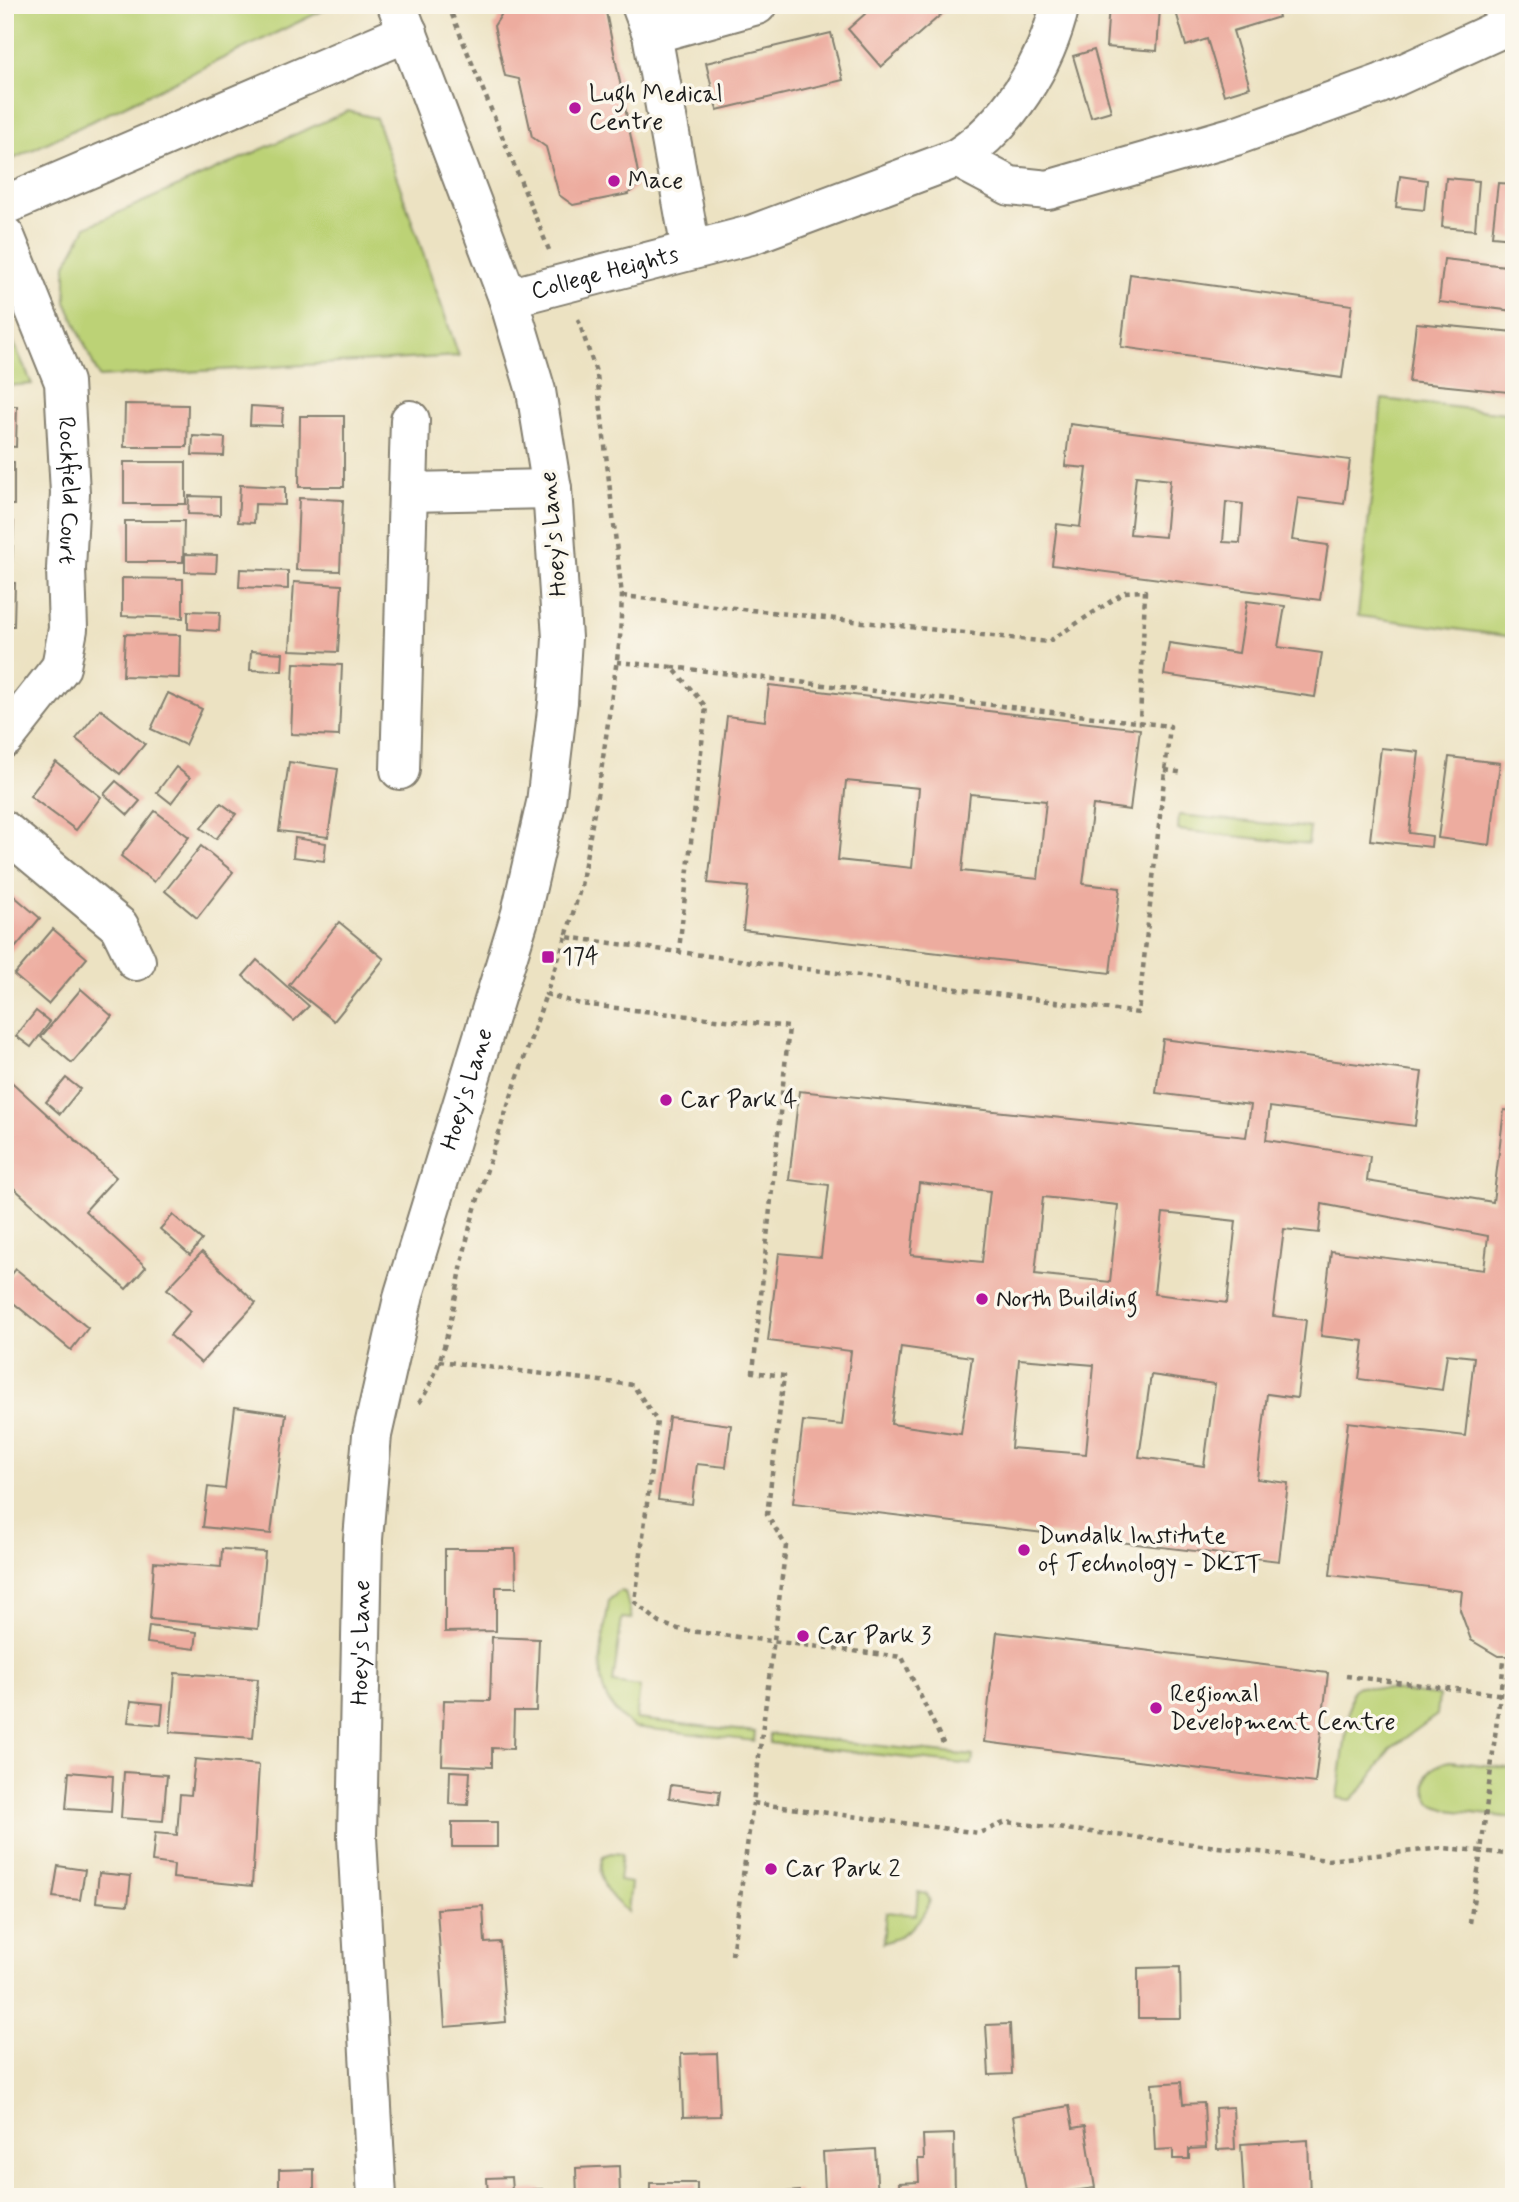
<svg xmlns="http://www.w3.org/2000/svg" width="1519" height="2202" font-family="Mynerve,sans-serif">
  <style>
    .green { fill: #bcd276; stroke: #6c7749; stroke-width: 2 }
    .building { fill: #edac9f; fill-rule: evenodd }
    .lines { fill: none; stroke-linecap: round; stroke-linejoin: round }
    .minor-casing { stroke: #847f6f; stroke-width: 42 }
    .path { stroke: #847f6f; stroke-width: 4.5; stroke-dasharray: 5 5; stroke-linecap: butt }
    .minor { stroke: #fff; stroke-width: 38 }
    .poi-dot { fill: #b5179e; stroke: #fbf7ec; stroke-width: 2.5 }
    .labels { text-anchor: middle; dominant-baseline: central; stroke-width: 7; stroke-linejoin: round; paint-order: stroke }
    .poi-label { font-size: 24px; fill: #1c1c1c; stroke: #fbf7ec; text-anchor: start }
    .street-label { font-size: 24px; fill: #1c1c1c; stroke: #fbf7ec }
  </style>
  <rect width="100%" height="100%" fill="#fbf7ec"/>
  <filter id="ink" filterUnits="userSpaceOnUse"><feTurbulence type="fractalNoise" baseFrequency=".0143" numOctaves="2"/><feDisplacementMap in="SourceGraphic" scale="14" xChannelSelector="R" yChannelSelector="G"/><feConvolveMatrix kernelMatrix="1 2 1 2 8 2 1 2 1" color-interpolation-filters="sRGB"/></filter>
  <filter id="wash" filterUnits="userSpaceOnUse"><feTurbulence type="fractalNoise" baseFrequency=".00686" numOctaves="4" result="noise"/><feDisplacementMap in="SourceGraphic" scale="28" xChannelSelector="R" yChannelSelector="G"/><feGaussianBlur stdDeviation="1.57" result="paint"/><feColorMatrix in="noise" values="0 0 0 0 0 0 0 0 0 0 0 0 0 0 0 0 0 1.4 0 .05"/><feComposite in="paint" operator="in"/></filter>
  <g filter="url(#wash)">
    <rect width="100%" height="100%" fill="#ece2c2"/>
    <g class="green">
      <polygon points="5,5 334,5 5,163"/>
      <polygon points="348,111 376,118 459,356 99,377 66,302 66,264 86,227"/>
      <polygon points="5,323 32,384 5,386"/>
      <polygon points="1382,399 1514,414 1514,637 1358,616"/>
      <polygon points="1179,815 1310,828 1308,844 1178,830"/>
      <path d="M620,1591L625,1592L632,1619L622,1618L613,1683L640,1687L636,1719L755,1732L754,1741L634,1727C584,1696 603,1650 609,1600Z"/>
      <polygon points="1358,1686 1439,1696 1437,1715 1390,1749 1364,1787 1351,1800 1337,1798 1352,1691"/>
      <polygon points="770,1734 973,1756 972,1765 770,1743"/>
      <path d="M1450,1761L1514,1769V1818L1448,1810L1431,1804C1420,1783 1426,1766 1450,1761Z"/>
      <path d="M611,1853L622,1854L619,1881L631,1883L628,1912C610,1898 594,1880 603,1856Z"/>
      <path d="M918,1892L926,1894L930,1900C922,1923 906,1935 883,1943L886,1912L916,1915Z"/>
    </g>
    <g id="blocks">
      <g class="building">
        <polygon points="538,5 605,7 640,183 628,194 573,205 559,195 546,147 532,137 519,79 505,76 494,26 503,12"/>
        <polygon points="875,5 952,5 881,67 848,29"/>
        <polygon points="1109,5 1160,8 1157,51 1106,47"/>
        <polygon points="1174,5 1276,5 1279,17 1233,31 1250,87 1224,95 1207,39 1186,46"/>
        <polygon points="831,33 843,80 717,110 706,63"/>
        <polygon points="1094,50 1111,111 1091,117 1073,56"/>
        <polygon points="1400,176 1427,180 1424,210 1396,207"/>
        <polygon points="1446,178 1479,181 1475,230 1442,227"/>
        <polygon points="1498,183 1514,184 1514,238 1492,236"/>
        <polygon points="1444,259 1514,267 1514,311 1439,302"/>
        <polygon points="1130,274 1352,305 1342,378 1121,347"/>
        <polygon points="1416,323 1514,332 1508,392 1409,382"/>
        <polygon points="125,404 188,405 187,447 124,447"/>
        <polygon points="5,406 17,406 16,447 5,446"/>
        <polygon points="251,406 283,408 282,426 250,425"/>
        <polygon points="300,416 344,416 344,487 299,487"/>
        <path d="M1070,424L1350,460L1344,504L1298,498L1292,540L1328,545L1320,600L1052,565L1057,524L1080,527L1087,468L1065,466ZM1136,476L1170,480L1165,537L1130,534ZM1226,502L1243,504L1240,543L1223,542Z"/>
        <polygon points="193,436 225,438 224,456 192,455"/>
        <rect x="5" y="462" width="9" height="43"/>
        <rect x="124" y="462" width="62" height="42"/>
        <polygon points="240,485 285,487 285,505 255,504 254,523 238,522"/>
        <polygon points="189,496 220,497 220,515 188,514"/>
        <polygon points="299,498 343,500 340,571 296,570"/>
        <polygon points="5,521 14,522 12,564 5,564"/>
        <polygon points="125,521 184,521 183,562 125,562"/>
        <polygon points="185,554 217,555 216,573 185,572"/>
        <polygon points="240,569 288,571 288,589 239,587"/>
        <polygon points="122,578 183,579 183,618 122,616"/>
        <polygon points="294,582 342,585 338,652 290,650"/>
        <polygon points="5,583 15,583 14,626 5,626"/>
        <polygon points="1247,601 1285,606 1278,647 1322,653 1315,697 1164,675 1169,643 1239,653"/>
        <polygon points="188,611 220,612 219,631 188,629"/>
        <polygon points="125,634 180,635 179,678 123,676"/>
        <polygon points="251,651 283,653 282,671 250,670"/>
        <polygon points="294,663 342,665 339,736 291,734"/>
        <path d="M769,685L1140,729L1130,810L1093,805L1083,884L1120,888L1110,973L743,930L748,887L708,883L727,716L765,721ZM846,781L919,788L912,868L838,860ZM970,794L1046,801L1038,879L962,871Z"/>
        <polygon points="168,693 202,709 185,745 151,729"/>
        <polygon points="100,709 145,744 120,774 76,739"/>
        <polygon points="1381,748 1419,752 1409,833 1432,836 1431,847 1370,840"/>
        <polygon points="1449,757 1500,763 1490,845 1438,838"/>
        <polygon points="56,762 101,797 76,830 30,796"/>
        <polygon points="289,762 338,769 328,837 279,831"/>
        <polygon points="176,767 190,778 171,803 157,792"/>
        <polygon points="116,781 140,801 128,815 104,794"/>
        <polygon points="221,803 236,814 216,839 201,828"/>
        <polygon points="155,811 189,837 154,882 121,856"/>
        <polygon points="295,838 326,843 324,861 293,857"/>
        <polygon points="201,846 233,872 197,918 165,891"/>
        <polygon points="8,891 40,918 5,960 5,894"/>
        <polygon points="339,922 384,959 334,1021 289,985"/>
        <polygon points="53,929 87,958 48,1004 14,975"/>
        <polygon points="257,960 309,1006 294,1021 243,976"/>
        <polygon points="81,989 112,1016 72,1063 41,1037"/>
        <polygon points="36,1011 50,1022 31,1047 16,1036"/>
        <path d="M1163,1039L1422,1072L1415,1126L1270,1107L1266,1140L1370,1156L1367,1181L1493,1202L1504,1110L1514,1111V1656H1498L1471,1640L1460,1610L1462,1591L1330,1575L1348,1422L1465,1436L1474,1357L1447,1354L1442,1390L1359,1379L1364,1341L1321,1336L1331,1251L1484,1270L1488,1236L1322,1204L1319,1233L1284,1229L1273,1316L1306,1320L1297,1398L1267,1394L1257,1479L1288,1483L1279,1561L793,1503L803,1421L842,1425L851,1351L768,1341L779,1253L821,1257L829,1185L789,1180L799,1091L1246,1137L1251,1105L1156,1093ZM919,1183L990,1191L982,1262L911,1255ZM1043,1197L1118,1205L1110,1282L1035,1274ZM1163,1213L1236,1221L1227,1303L1154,1294ZM901,1347L972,1357L961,1434L891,1424ZM1019,1359L1094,1365L1086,1454L1011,1448ZM1151,1375L1215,1384L1204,1466L1139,1457Z"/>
        <polygon points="5,1076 116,1177 85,1211 146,1267 126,1289 5,1180"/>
        <polygon points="66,1078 80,1089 60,1114 46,1102"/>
        <polygon points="173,1215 202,1240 190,1255 160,1229"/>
        <polygon points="202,1252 256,1303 201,1363 170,1335 191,1311 167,1289"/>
        <polygon points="16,1269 88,1328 71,1350 5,1296 5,1283"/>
        <polygon points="235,1407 286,1414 271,1534 203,1527 208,1487 225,1489"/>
        <polygon points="669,1417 731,1425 726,1467 697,1464 692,1504 658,1500"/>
        <polygon points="222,1549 265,1552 258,1629 150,1619 154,1562 221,1567"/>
        <polygon points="445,1549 515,1549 516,1587 496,1587 496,1631 445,1632"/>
        <polygon points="149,1626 197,1632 195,1649 147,1643"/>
        <polygon points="997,1632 1328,1673 1315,1783 984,1742"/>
        <polygon points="492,1637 539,1639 536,1711 514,1711 513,1749 492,1748 492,1767 442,1765 444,1700 490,1701"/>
        <polygon points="175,1673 258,1679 253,1738 170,1732"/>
        <polygon points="131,1701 163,1704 161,1725 128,1722"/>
        <polygon points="195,1759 259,1765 252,1886 173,1878 174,1865 152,1862 155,1833 177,1835 180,1794 191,1795"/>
        <polygon points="450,1771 470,1772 468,1805 449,1804"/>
        <polygon points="69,1772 113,1776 111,1812 66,1809"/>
        <polygon points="124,1772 167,1775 163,1821 121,1818"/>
        <polygon points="671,1785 720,1791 718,1805 669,1798"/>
        <rect x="452" y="1822" width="45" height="25"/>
        <polygon points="58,1866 85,1870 80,1900 53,1897"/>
        <polygon points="99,1873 131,1876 128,1905 96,1902"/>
        <polygon points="483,1906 485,1943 500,1942 506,2022 445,2027 437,1909"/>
        <polygon points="1180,1967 1181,2018 1138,2018 1138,1968"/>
        <polygon points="1010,2024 1012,2074 989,2075 986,2025"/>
        <polygon points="717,2053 720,2116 683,2117 681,2054"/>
        <polygon points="1181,2082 1183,2104 1204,2103 1206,2148 1189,2149 1189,2159 1173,2159 1173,2149 1155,2150 1152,2084"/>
        <polygon points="1069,2106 1073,2128 1085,2126 1095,2188 1027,2197 1013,2116"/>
        <polygon points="1233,2107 1235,2149 1217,2150 1215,2108"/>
        <polygon points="954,2134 955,2197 900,2197 899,2183 919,2182 918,2159 924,2159 923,2135"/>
        <polygon points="1308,2140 1310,2196 1244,2197 1241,2144"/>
        <polygon points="875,2149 878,2197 821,2197 821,2191 825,2191 823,2152"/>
        <polygon points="619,2166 620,2197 577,2197 576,2168"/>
        <polygon points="314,2169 314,2197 279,2197 279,2170"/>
        <polygon points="511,2177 512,2191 542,2189 543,2197 488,2197 487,2178"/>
        <rect x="650" y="2183" width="47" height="14"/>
        <polygon points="799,2191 799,2197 741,2197 741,2195"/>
      </g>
    </g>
  </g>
  <g filter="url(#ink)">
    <use href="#blocks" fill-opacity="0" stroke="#847f6f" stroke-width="2"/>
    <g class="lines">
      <defs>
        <g id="minor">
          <polyline points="641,5 652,34 691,250"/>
          <polyline points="652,34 757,5"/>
          <polyline points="957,158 1010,186 1048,190 1235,136 1380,84 1496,31 1514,15"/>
          <polyline points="5,205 408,32"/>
          <path id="s1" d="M5,236L64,382L70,493L66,569L68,629L61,667L5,738"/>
          <path id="s2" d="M508,298L751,235L957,158C1008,125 1046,65 1060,5"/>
          <polyline points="409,492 552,489"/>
          <polyline points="400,770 410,420"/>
          <polyline points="5,831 119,926 136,961"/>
          <path id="s3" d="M377,2197L357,1837L363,1539L372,1435L404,1294L521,913L546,803L558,702L562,638L552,489L536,391L508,298L397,5"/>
        </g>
      </defs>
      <use href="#minor" class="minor-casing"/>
      <g class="path">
        <polyline points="448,5 549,250"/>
        <polyline points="578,319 597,375 622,596 620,638 600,779 581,886 566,937 1138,1013 1170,726 672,667 706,707 679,950"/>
        <polyline points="622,596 1048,642 1125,592 1145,591 1140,723"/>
        <polyline points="617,662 672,667"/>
        <polyline points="1165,770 1184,773"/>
        <polyline points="566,937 546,994 580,1004 789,1027 753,1372 784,1376 767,1515 786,1546 753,1803 979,1833 1006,1822 1328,1860 1443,1848 1481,1851 1504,1662"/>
        <polyline points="439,1361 633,1385 657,1421 635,1602 660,1623 681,1630 902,1657 943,1743"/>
        <path d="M419,1403C451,1359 457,1273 472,1219C494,1143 521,1069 546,994"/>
        <polyline points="1346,1676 1514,1696"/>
        <polyline points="1470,1923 1481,1851 1514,1855"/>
        <polyline points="732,1955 753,1803"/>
      </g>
      <use href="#minor" class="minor"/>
    </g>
  </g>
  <g class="poi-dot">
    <circle cx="575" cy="108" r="7"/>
    <circle cx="614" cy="181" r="7"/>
    <rect x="541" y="950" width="14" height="14" rx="3.5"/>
    <circle cx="666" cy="1100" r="7"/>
    <circle cx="982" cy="1299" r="7"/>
    <circle cx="1024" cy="1550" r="7"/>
    <circle cx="803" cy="1636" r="7"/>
    <circle cx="1156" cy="1708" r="7"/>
    <circle cx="771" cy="1869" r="7"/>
  </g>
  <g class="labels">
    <g class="poi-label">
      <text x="589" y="94">Lugh Medical<tspan x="589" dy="28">Centre</tspan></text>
      <text x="628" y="181">Mace</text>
      <text x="562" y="957">174</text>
      <text x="680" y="1100">Car Park 4</text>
      <text x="996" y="1299">North Building</text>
      <text x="1038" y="1536">Dundalk Institute<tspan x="1038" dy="28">of Technology - DKIT</tspan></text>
      <text x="817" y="1636">Car Park 3</text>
      <text x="1170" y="1694">Regional<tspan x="1170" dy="28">Development Centre</tspan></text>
      <text x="785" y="1869">Car Park 2</text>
    </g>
    <g class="street-label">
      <text stroke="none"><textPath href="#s2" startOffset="100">College Heights</textPath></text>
      <text stroke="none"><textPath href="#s1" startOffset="266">Rockfield Court</textPath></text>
      <text transform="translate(554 534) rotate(-95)">Hoey's Lane</text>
      <text stroke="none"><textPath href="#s3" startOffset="1122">Hoey's Lane</textPath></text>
      <text stroke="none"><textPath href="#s3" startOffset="555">Hoey's Lane</textPath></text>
    </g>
  </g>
  <rect width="1519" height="2202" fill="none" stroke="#fbf7ec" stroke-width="28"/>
</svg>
